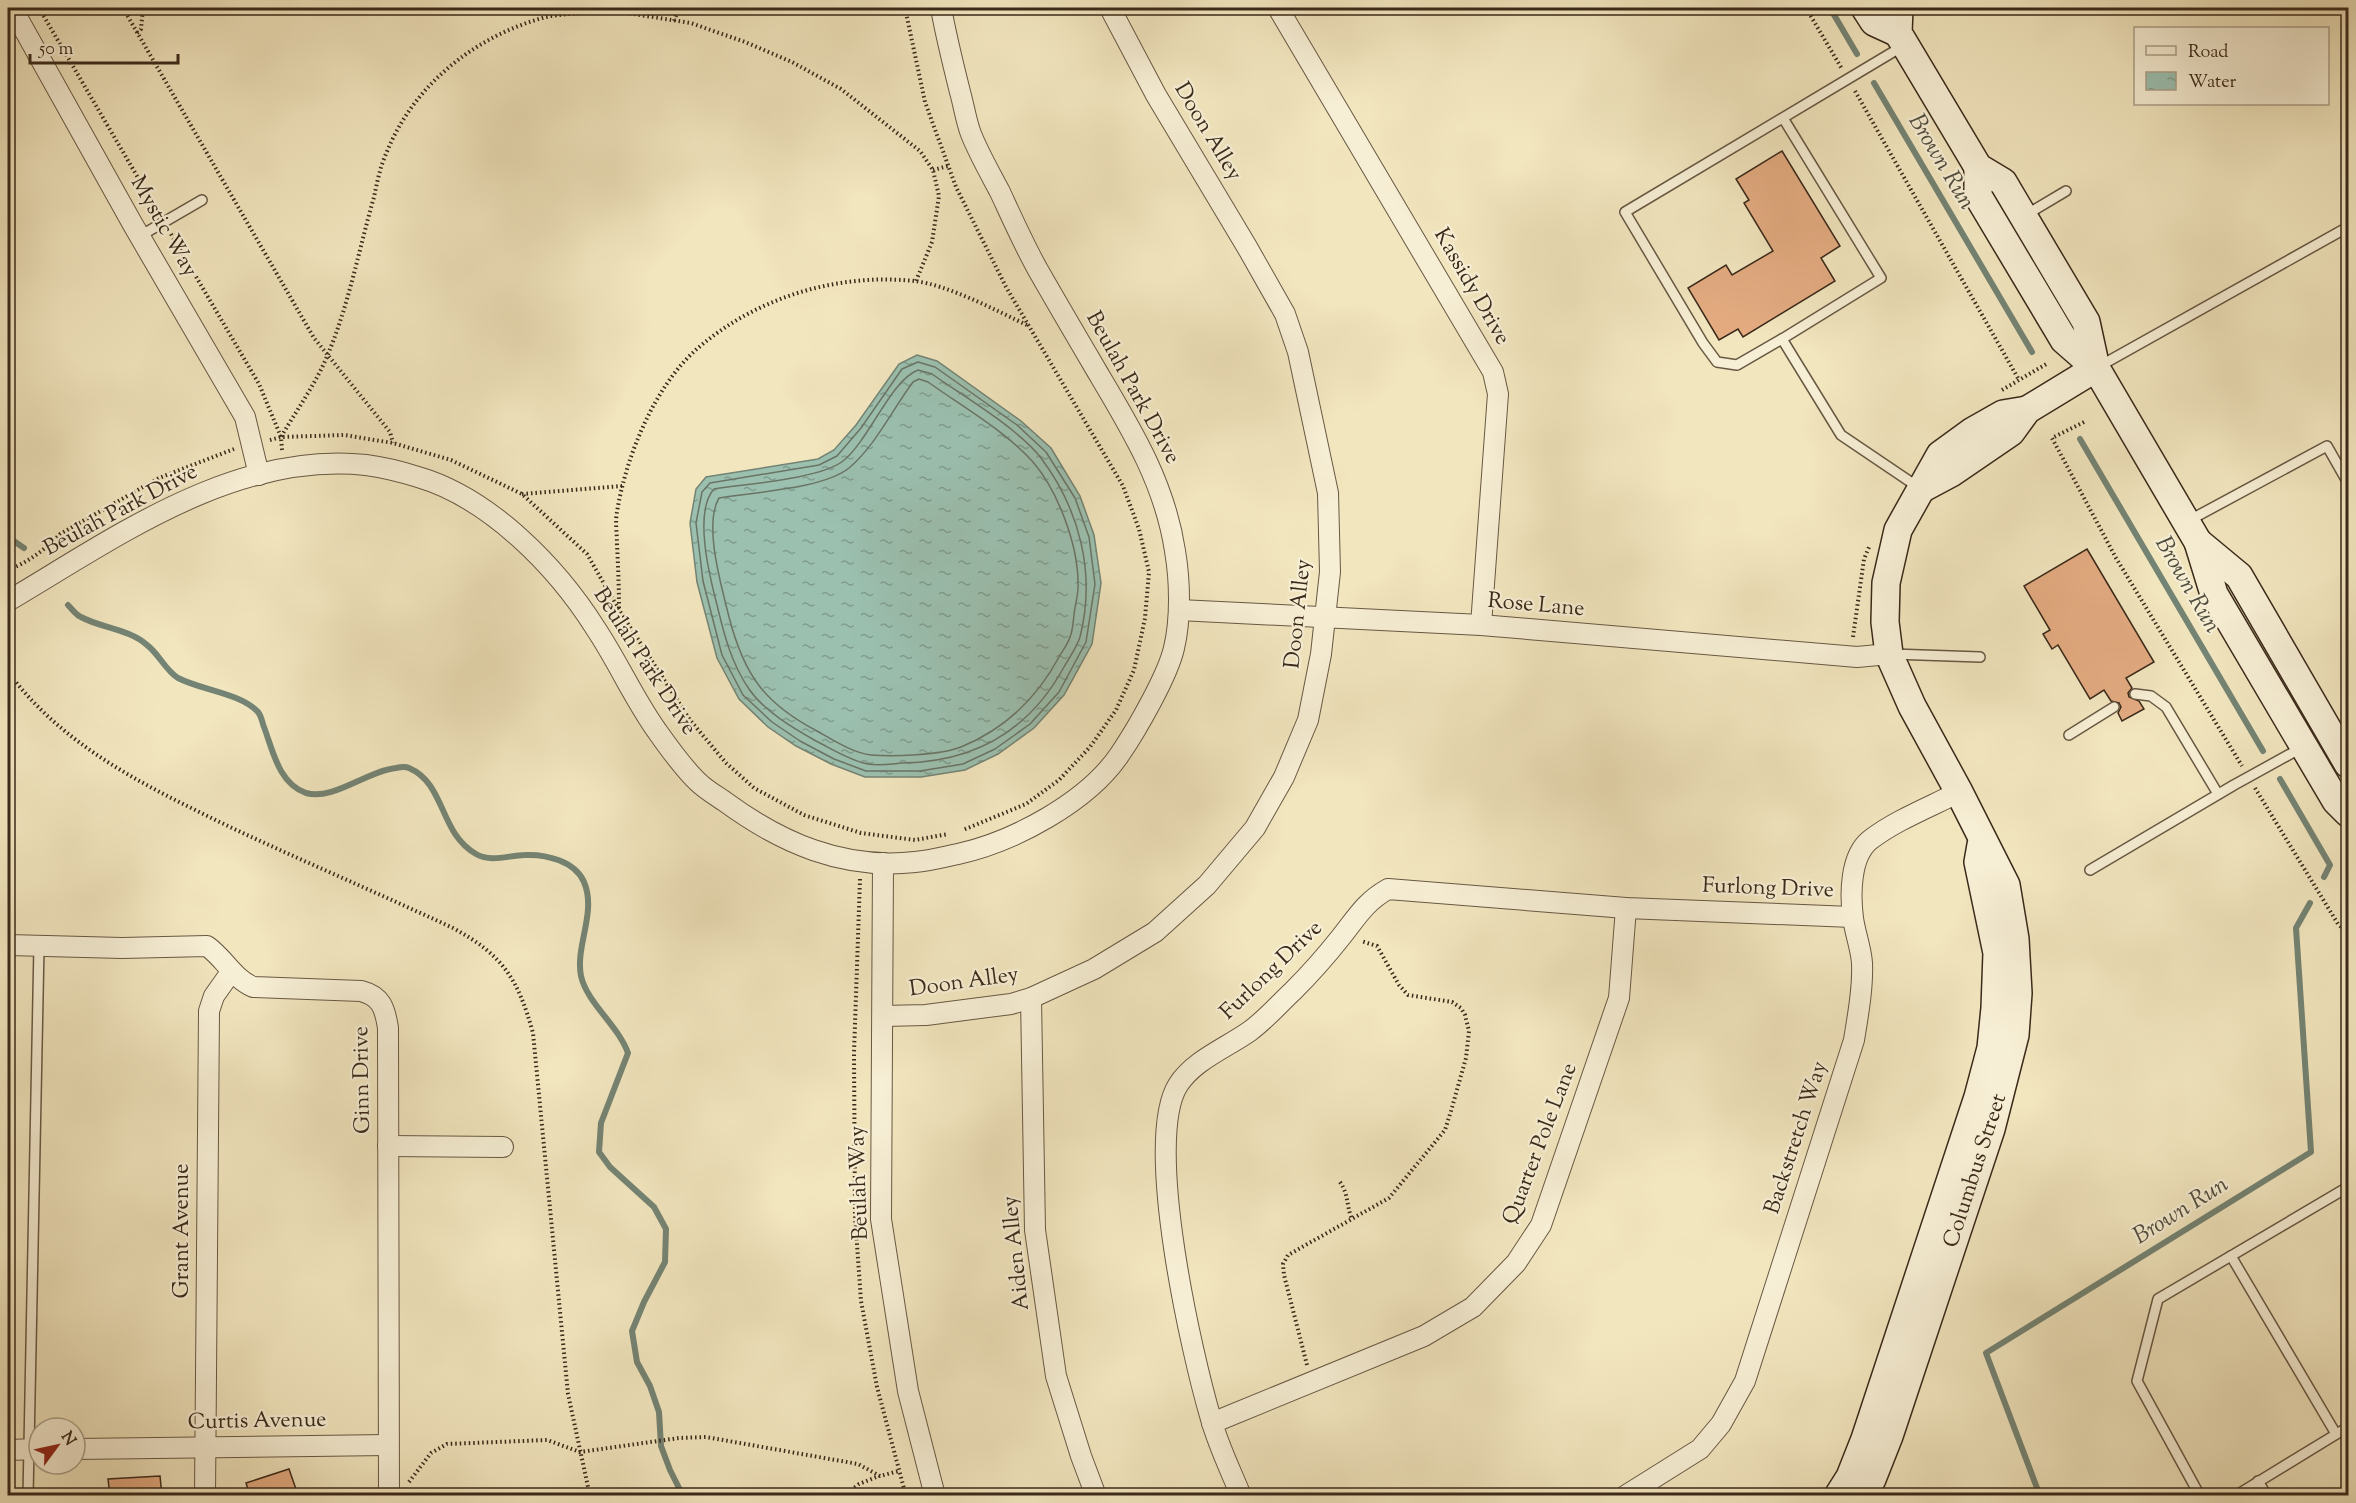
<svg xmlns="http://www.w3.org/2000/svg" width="2356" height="1503" font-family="'Sorts Mill Goudy',serif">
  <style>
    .water { fill: url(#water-ripples); stroke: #748474; stroke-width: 1.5 }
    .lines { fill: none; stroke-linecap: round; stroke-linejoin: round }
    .shore { stroke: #6a7465; stroke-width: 1.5 }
    .stream { stroke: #748474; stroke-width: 6 }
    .building { fill: #e4ab81; stroke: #3a291a; stroke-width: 1.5 }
    .lane-casing { stroke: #685843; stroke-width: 12 }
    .street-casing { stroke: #685843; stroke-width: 22 }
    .secondary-casing { stroke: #3a291a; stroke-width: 30 }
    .path { stroke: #3a291a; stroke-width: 4; stroke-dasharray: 1.5 3; stroke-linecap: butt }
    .lane { stroke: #f7efd5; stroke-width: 9 }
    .street { stroke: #f7efd5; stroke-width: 20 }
    .secondary { stroke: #f7efd5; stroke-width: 27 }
    .labels { text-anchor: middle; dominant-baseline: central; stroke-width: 4.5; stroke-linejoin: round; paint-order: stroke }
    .street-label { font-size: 22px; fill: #3a291a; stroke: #f7efd5 }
    .water-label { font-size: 24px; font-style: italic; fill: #524f40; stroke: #f7efd5 }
  </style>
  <defs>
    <pattern id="water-ripples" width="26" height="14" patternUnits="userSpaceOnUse" patternTransform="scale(1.5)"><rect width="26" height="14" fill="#9bc0b0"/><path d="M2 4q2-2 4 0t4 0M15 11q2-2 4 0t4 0" fill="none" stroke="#7f9c8e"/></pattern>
  </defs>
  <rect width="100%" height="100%" fill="#f2e6bf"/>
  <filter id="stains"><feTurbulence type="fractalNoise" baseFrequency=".00333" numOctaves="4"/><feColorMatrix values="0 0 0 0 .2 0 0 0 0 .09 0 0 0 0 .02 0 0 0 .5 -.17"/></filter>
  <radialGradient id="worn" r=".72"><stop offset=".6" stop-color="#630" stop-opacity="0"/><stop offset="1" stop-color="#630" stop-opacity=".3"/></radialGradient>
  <polygon class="water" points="917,355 937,361 1021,421 1051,448 1080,496 1094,535 1101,583 1092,644 1064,695 1034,728 998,754 965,770 921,777 865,777 831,764 796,746 768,727 739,699 717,658 697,582 690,523 696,489 706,477 818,459 834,450 856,425 899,364"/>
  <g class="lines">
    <g class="shore">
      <polygon points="918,362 935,367 1017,425 1046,452 1075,498 1089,537 1095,584 1086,642 1059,692 1030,724 995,749 963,764 920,771 866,771 834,759 800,741 772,722 743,695 722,655 703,581 696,523 702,492 710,483 819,465 837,456 861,428 902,369"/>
      <path d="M918,370L932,374C963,396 1019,429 1041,458C1080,510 1096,574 1080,637C1077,647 1069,658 1064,667C1029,731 975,762 902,763C891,764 879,766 868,764C851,761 832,749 816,741C793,728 764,711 749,689C731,663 724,634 717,605C710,578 693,512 714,489C745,484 820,479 843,461C870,439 890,381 918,370Z"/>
      <path d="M919,379L928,382C963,407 1004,430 1033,462C1058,491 1078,545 1078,583C1079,593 1075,604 1074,615C1073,622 1073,630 1070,637C1068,644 1063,650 1059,657C1037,698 1005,729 961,747C941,755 893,757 871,755C853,753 833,740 817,731C764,703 744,675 729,617C722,588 703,525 719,498C753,492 823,489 849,468C876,445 892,410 913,382Z"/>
    </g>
    <g class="stream">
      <polyline points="1830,8 1857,54"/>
      <polyline points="1874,83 2032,352"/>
      <polyline points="2080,439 2263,751"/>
      <polyline points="8,537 24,548"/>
      <path d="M68,605C72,609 76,615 81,617C101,628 129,629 147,645C159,654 165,670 178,678C201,690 239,693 257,711C261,714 262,722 264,727C273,751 279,784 306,793C333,801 367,771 396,768C400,767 405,766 409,768C446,784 439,833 476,854C492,863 509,855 525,855C546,854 575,861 584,882C597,912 575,946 581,976C587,1003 618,1025 628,1053L601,1123L599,1152L610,1167L654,1207L666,1229L665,1262L644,1302L632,1331L637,1362L650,1386L659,1412L661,1446L670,1470L683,1496"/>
      <polyline points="2280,779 2330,865 2324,877"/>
      <polyline points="2040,1496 1986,1353 2311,1152 2296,928 2310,903"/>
    </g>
  </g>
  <g class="building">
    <polygon points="1782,151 1840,246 1821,258 1835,281 1743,337 1738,329 1719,340 1688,288 1726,265 1732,275 1773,251 1744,203 1749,200 1736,179"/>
    <polygon points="2087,549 2154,662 2126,678 2132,688 2128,693 2129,697 2139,701 2144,709 2122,721 2118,713 2121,707 2119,703 2111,701 2104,690 2090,699 2058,645 2052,649 2043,634 2050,630 2024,586"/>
    <polygon points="289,1469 297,1492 287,1496 250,1496 246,1483"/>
    <polygon points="160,1476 162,1496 110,1496 108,1479"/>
  </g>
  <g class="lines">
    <defs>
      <g id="lane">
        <polyline points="1903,46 1625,212 1703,343 1717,362 1737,365 1782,339 1841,435 1918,487"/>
        <polyline points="2024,216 2066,191"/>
        <polyline points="140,236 202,200"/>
        <polyline points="1782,339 1881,278 1783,118"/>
        <polyline points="2098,367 2348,227"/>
        <polyline points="2188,521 2327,446 2348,483"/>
        <polyline points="1892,654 1980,657"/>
        <polyline points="2135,694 2151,696 2166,707 2218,794"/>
        <polyline points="2069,735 2114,707"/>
        <polyline points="2090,870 2234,785 2301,748"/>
        <polyline points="2231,1256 2336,1434"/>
        <polyline points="2258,1481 2267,1496"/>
        <polyline points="28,1496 39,946"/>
        <polyline points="2200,1496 2137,1381 2158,1299 2348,1187"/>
        <polyline points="2235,1496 2348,1427"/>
      </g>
      <g id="street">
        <polyline points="12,8 132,223 245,417 259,475"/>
        <polyline points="1278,8 1493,372 1498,394 1481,625"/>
        <path d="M8,601C115,538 234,451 366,465C382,467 402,472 418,477C490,498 557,567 596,629C618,662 634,699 657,731C669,748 683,768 698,782C705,789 715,795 724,801C781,843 843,870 915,862C929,861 944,857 958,854C1013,842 1088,802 1120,754C1137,729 1168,675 1174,648C1181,619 1180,580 1175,551C1165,484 1132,430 1098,373C1078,339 1058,305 1038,270C1024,245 1012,218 1000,192C990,173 979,154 971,134C966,121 964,106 960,92C953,64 946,36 941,8"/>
        <polyline points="1179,610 1481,625 1857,657 1889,654"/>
        <polyline points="883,863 881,1219 908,1391 935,1496"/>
        <path d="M8,945L122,948L207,946C225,959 233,978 253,987L361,991C381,996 385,1008 388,1028L389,1496"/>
        <polyline points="1031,998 1035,1230 1056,1376 1081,1456 1096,1496"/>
        <polyline points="883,1016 926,1015 1011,1004 1031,998 1094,969 1155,932 1207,885 1255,828 1284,777 1308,720 1321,654 1330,572 1328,493 1298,352 1285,314 1247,247 1156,95 1110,8"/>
        <polyline points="388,1146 503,1147"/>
        <polyline points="1212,1423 1424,1336 1473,1307 1516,1263 1541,1225 1619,998 1626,908"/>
        <polyline points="75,1449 388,1445"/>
        <polyline points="8,1450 39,1449"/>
        <polyline points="205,1496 209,1011 214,996 231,972"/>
        <path d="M1241,1496C1231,1471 1218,1445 1211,1419C1192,1355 1143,1141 1178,1085C1194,1060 1226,1048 1250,1031C1265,1020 1279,1004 1293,991C1310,974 1326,956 1341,937C1357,917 1365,902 1388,889L1626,908L1852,917"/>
        <path d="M1625,1496L1700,1449L1721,1424L1745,1381L1854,1040C1858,1015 1863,988 1862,963C1861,948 1855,933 1853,918C1850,894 1850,856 1870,840C1896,820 1930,807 1959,792"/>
      </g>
      <g id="secondary">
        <polyline points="1865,8 1874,22 1898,33"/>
        <polyline points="1899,8 1898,33 1978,167 2003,182 2086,322 2096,368 2198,542 2214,594 2336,801 2348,813"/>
        <polyline points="1978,167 1978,196 2064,340 2096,368"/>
        <polyline points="1921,489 1951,473 2011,432 2027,410 2096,368"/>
        <polyline points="2198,542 2239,576 2348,764"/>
        <polyline points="1838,1496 1850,1477 1865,1439 1978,1097 1991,1048 1995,1008 1997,953 1978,862 1981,845"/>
        <polyline points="1863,1496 1872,1479 1889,1436 1991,1129 2015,1035 2018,993 2015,939 2006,885 1959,792 1912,706 1889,654 1885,622 1886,583 1898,530 1940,455 1973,431 2003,414 2027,410"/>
      </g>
    </defs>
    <use href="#lane" class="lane-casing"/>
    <use href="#street" class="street-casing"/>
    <use href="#secondary" class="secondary-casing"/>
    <g class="path">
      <polyline points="39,8 158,212"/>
      <polyline points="123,8 314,338 390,432 393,443"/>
      <polyline points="581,8 591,12 627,13 691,23 745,42 792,62 841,89 920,151 933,170 939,196 932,242 916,281"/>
      <polyline points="905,8 925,102 956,187 1006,287 1123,486 1139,529 1149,572 1145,618 1134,670 1116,710 1090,747 1059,780 1026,804 963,830"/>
      <polyline points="1806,8 1842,69"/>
      <polyline points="674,21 677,13 696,8"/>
      <polyline points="137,33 141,29 143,8"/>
      <polyline points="1855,91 2019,380"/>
      <polyline points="933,170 948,166"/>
      <polyline points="171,234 259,384 281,437"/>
      <polyline points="2002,390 2048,363"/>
      <polyline points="2084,422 2052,438 2116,558 2242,766"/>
      <polyline points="270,440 281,437 344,435 393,443 451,460 522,494 587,554 619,610 690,720 726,763 754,788 804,815 861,833 915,840 948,834"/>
      <path d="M282,450L281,437C296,411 317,382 328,354C349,304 359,249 374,197C377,183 380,167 386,154C413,85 475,36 546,17C560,14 576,14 591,12"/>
      <polyline points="522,494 622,486"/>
      <path d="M8,570C27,563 46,549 60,534L159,478L234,449"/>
      <path d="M619,608C619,586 618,565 617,544C617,534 615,522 617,512C626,456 655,385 698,348C757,297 838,273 914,281C949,285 997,311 1029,326"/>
      <polyline points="1853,637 1864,559 1869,547"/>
      <path d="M8,681H15C72,752 152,789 232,828C305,862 380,894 453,928C503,955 518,979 533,1033L568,1394L590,1496"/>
      <polyline points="2255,788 2338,924 2348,933"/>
      <polyline points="860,879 854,1053 855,1216 861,1301 877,1387 906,1496"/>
      <path d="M1340,1182C1349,1195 1346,1205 1352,1219"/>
      <polyline points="1307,1365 1284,1275 1283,1264 1288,1255 1389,1198 1445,1130 1451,1111 1466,1058 1469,1031 1465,1015 1461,1008 1452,1002 1408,995 1399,985 1377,946 1361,941"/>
      <polyline points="409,1482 431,1453 447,1444 547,1440 580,1452 679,1438 706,1437 858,1464 880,1476 899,1471"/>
      <polyline points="844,1496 859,1484 879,1476"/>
    </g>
    <use href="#lane" class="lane"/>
    <use href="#street" class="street"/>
    <use href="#secondary" class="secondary"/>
  </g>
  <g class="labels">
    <g class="street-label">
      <text transform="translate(1207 132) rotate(59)">Doon Alley</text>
      <text transform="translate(163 227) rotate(60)">Mystic Way</text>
      <text transform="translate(1471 287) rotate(60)">Kassidy Drive</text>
      <text transform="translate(1132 388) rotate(61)">Beulah Park Drive</text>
      <text transform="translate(121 511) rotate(-28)">Beulah Park Drive</text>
      <text transform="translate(1536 606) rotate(5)">Rose Lane</text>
      <text transform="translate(1299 614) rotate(-84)">Doon Alley</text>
      <text transform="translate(644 662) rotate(57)">Beulah Park Drive</text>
      <text transform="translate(1768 889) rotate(2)">Furlong Drive</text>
      <text transform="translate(1272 971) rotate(-44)">Furlong Drive</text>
      <text transform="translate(964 983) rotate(-8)">Doon Alley</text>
      <text transform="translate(363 1080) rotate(-91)">Ginn Drive</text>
      <text transform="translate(1797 1138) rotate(-72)">Backstretch Way</text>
      <text transform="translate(1541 1144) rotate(-69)">Quarter Pole Lane</text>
      <text transform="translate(1976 1171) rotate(-72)">Columbus Street</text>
      <text transform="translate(860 1183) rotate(-92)">Beulah Way</text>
      <text transform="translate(183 1231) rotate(-90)">Grant Avenue</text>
      <text transform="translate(1017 1253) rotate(-96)">Aiden Alley</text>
      <text transform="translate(257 1422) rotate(-1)">Curtis Avenue</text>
    </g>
    <g class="water-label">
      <text transform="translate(1941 162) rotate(59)">Brown Run</text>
      <text transform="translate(2187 585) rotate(60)">Brown Run</text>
      <text transform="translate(2181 1211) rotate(-32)">Brown Run</text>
    </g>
  </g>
  <rect width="2356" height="1503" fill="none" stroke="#f2e6bf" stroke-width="30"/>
  <rect x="9" y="9" width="2338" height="1485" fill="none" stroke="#3a291a" stroke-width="3"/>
  <rect x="15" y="15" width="2326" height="1473" fill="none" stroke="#3a291a" stroke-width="1.5"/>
  <rect x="2134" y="27" width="195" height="78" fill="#f7efd5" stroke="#aba08a" stroke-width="1.5"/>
  <rect x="2146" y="46" width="30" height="9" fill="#f7efd5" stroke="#aba08a" stroke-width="1.5"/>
  <text x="2188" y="57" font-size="18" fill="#3a291a">Road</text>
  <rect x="2146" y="72" width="30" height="18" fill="url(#water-ripples)" stroke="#aba08a" stroke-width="1.5"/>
  <text x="2188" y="87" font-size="18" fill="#3a291a">Water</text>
  <g transform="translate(57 1446) rotate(57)"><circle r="28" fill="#f7efd5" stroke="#aba08a" stroke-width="1.5"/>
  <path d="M0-4.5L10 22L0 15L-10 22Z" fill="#8f2418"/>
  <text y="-9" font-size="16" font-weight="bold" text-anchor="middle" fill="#3a291a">N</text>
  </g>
  <path d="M30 54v9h148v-9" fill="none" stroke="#3a291a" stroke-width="3"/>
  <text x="39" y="54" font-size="18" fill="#3a291a" stroke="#f7efd5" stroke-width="4.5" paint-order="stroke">50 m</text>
  <rect width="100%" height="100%" filter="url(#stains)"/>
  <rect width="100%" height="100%" fill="url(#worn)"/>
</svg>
